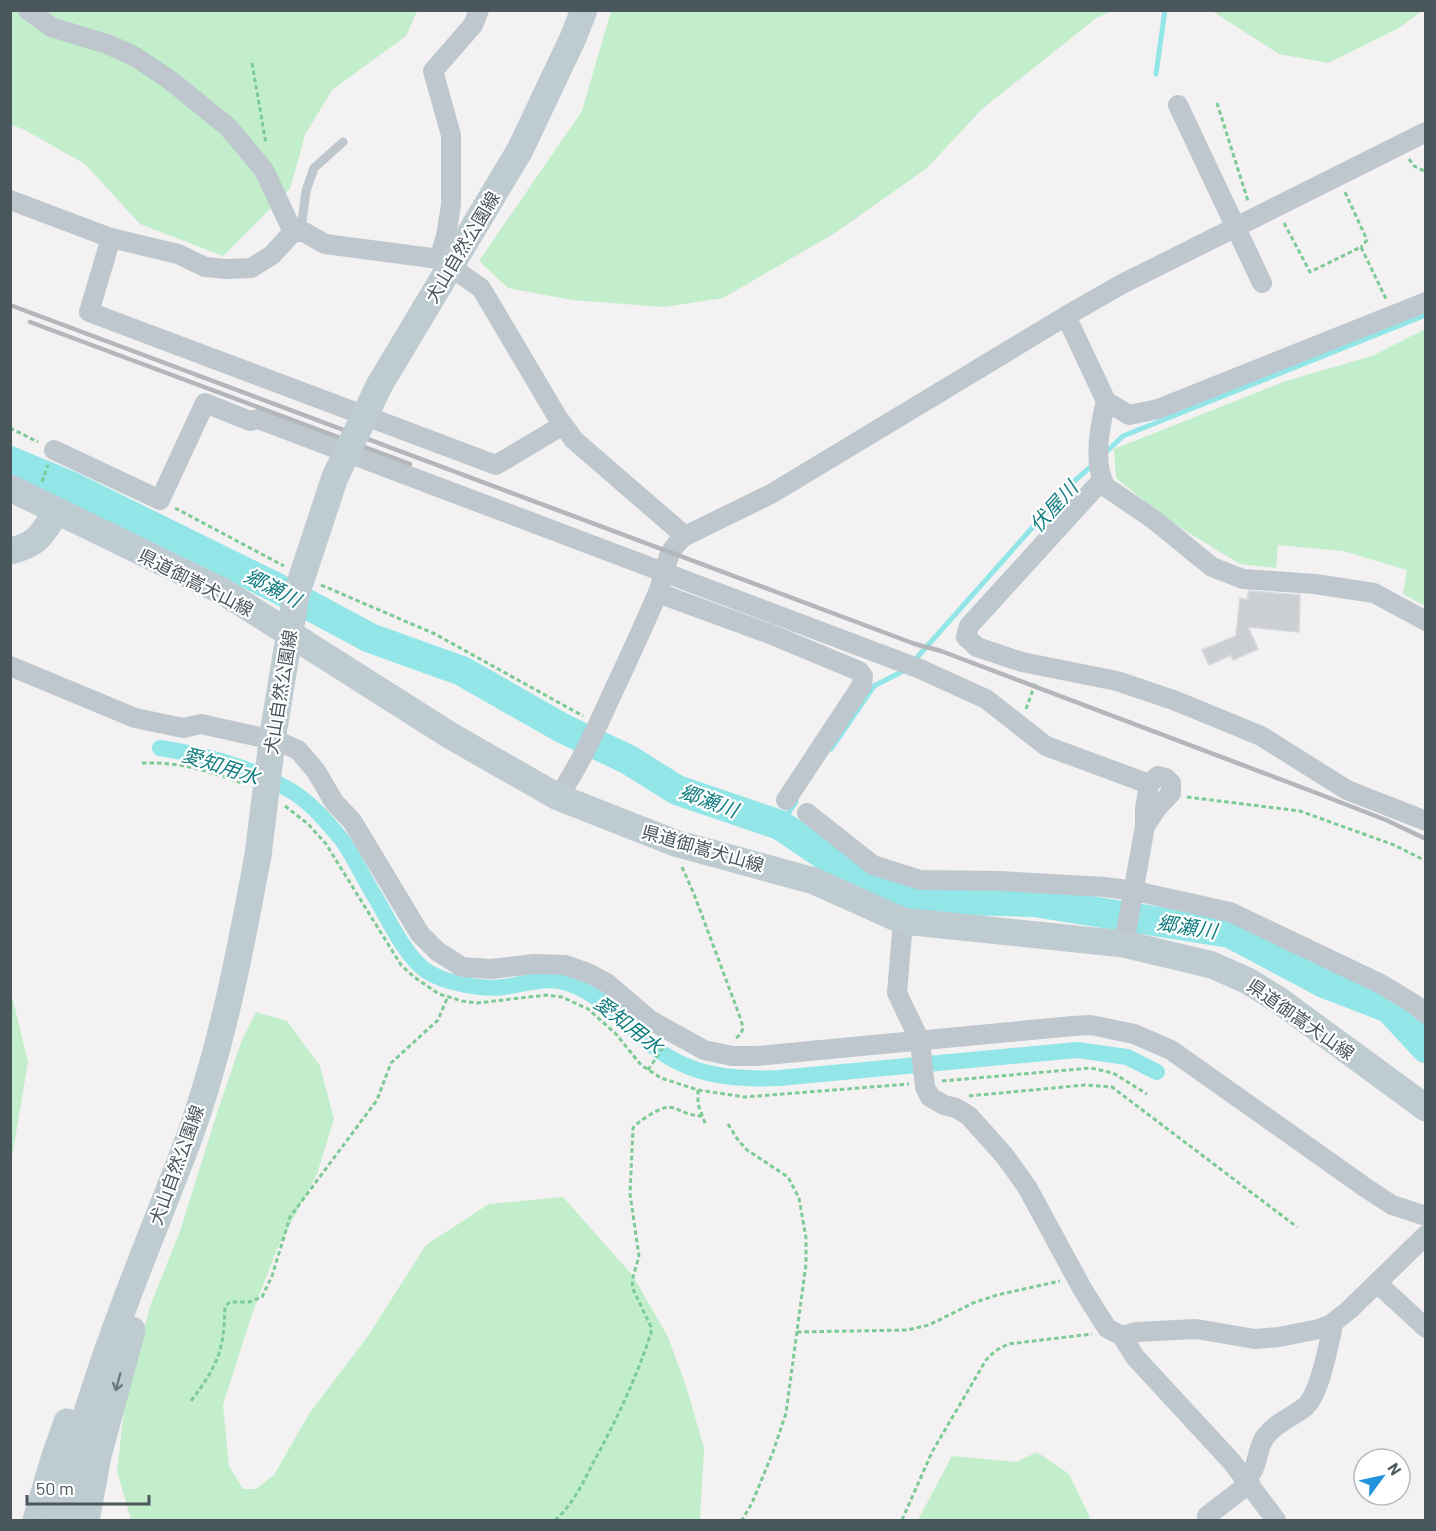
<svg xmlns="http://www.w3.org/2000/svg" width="1436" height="1531" font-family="Barlow,'Noto Sans JP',sans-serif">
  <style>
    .green { fill: #c2eecb }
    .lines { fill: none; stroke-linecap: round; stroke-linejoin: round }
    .stream { stroke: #92e6e8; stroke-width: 5 }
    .canal { stroke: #92e6e8; stroke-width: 16 }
    .river { stroke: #92e6e8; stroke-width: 30 }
    .building { fill: #cbcfd2; stroke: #d5d8dc; stroke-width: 1.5 }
    .path { stroke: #7cca95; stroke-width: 3; stroke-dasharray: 4.5 3; stroke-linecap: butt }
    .service { stroke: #bdc7cd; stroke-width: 9 }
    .minor { stroke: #bdc7cd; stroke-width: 20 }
    .secondary { stroke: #becbd1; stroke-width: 27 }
    .rail { stroke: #b3b7bb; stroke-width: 4.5 }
    .secondary-bridge { stroke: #becbd1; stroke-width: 27 }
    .oneway { stroke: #6c7a80 }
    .labels { text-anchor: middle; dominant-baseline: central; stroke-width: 4.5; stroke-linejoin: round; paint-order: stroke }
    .street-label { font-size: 18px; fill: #49575d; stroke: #fff }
    .water-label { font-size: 20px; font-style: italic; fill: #137e81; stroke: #fff }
  </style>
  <rect width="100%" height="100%" fill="#f3f1f1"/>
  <g class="green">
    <polygon points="11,11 417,11 406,36 332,90 305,135 290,189 223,256 140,224 85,164 23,129 11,125"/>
    <polygon points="611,11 611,10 1111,11 1095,19 982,109 927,168 835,233 723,298 664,307 572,300 508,288 479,261 582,111"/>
    <polygon points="1212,11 1422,11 1399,28 1328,63 1279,54"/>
    <polygon points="1425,329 1425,606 1403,594 1407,570 1343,551 1278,545 1276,568 1240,564 1168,520 1116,478 1114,449 1286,381 1372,356"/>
    <polygon points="11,997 13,1000 28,1062 11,1163"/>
    <polygon points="256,1012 287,1021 320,1066 334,1119 317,1174 277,1249 252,1314 223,1405 229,1466 243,1489 256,1489 274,1475 309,1414 368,1336 426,1245 489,1204 563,1197 633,1276 668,1337 686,1386 704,1448 700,1520 131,1520 117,1471 125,1403 150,1306 180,1231 219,1107 242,1040"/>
    <polygon points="1037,1452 1069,1474 1091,1520 918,1520 952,1456 1016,1462"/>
  </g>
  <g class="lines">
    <g class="stream">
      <polyline points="1156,74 1165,10"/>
      <polyline points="1104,454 1123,436 1426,315"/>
      <polyline points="913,662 1071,484 1095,463"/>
      <polyline points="831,749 874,686 907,669"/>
      <polyline points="780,825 796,802"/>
    </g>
    <path class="canal" d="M160,748C206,755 254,768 293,792C312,804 328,823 342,840C354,857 363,877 374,895C388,918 403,953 425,970C443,983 482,990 504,987C524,984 547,976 567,983C603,995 625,1023 654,1047C691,1076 733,1080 779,1078L1077,1050L1127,1057L1157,1072"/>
    <polyline class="river" points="10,461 68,485 277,588 370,638 462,671 562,728 629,760 677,790 780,825 863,881 924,899 1034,902 1230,933 1324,983 1389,1008 1426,1048"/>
  </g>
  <polygon class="building" points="1249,591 1300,595 1299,632 1248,627 1258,649 1233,660 1231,655 1209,665 1202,650 1236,636 1240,598 1247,600"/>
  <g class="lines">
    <g class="path">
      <polyline points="252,63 266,144"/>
      <polyline points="1217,103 1248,201"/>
      <polyline points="1409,159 1414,166 1426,172"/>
      <polyline points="1345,192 1367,240 1361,247"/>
      <polyline points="1284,223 1310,272 1361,247 1386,299"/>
      <polyline points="10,428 38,442"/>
      <polyline points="42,482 48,465"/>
      <polyline points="175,508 284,566"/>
      <polyline points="321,585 435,634 583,716"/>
      <polyline points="1026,709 1036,681"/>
      <path d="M142,763C182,762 208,771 245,784"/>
      <polyline points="1187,797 1300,811 1394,845 1426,861"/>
      <polyline points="285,806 308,824 326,844 401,965 414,977 439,994 462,1001 477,1003 546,995 562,997 588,1009 616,1034 641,1065 661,1078 698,1090 745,1097 909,1084"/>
      <path d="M682,867L694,894L740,1017C743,1026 745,1032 736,1038"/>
      <polyline points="648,1070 664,1046"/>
      <polyline points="942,1081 1091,1068 1113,1073 1147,1094"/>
      <polyline points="698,1090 698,1104 706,1126"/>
      <polyline points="969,1096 1085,1085 1112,1087 1297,1227"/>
      <polyline points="728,1124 738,1140 747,1150 788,1177 799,1198 806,1238 806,1264 786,1413 773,1452 752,1503 742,1520"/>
      <polyline points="797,1332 907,1330 929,1325 973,1303 997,1295 1060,1281"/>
      <path d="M191,1401C218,1365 224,1351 225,1306L230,1302H249L262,1297L272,1276L290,1217L377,1100L391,1063L438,1020L448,996"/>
      <path d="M555,1520C572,1506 583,1483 593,1463C616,1421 636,1379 651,1333V1327L633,1289L632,1281L639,1256L630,1194L633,1128C637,1123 642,1120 648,1116C677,1097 674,1115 702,1116"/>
      <polyline points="902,1520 932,1452 986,1360 995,1351 1008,1344 1092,1334"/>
    </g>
    <polyline class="service" points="293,232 302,221 306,191 314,168 343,142"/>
    <g class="minor">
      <polyline points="28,10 51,27 107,44 134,56 170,80 228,127 264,170 293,232"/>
      <polyline points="1178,105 1262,283"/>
      <polyline points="10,200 111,238 178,254 205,267 227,269 251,268 272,255 293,232"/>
      <polyline points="293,232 304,232 325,244 439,259 481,288 558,418 574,440 685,536"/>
      <polyline points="111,238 89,312 496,465 563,425"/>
      <polyline points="439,259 446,236 451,205 451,135 433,71 473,25 479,10"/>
      <polyline points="1066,316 1106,401 1129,415 1158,409 1426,302"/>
      <path d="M1106,401C1100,425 1092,465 1106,487L1153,519L1212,567L1243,579L1315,584L1374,593L1426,621"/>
      <polyline points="54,450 160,500 205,403 250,421 258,419 920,669 986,699 1046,746 1149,784"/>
      <polyline points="1102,480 969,626 966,637 977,647 1022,662 1117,681 1176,701 1261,736 1347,790 1426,821"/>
      <polyline points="658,593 770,634 859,671 863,676 862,685 786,800"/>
      <polyline points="10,666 135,718 183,728 201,724 278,741 298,750 316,771 334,802 352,821 420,934 437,951 462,967 491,969 534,964 565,965 588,973 607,983 650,1020 704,1050 732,1056 757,1056 1073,1026 1091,1025 1134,1034 1171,1050 1366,1188 1392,1205 1426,1216"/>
      <path d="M558,797C580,765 596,729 612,694C627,662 642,630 656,597C667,574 663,552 685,536L771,494L1066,316L1122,284L1426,132"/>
      <polyline points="807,813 873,865 920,880 1000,881 1105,887 1135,891 1230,912 1381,984 1414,1004 1426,1014"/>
      <polyline points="903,921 897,993 920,1041 925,1087 930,1097 944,1105 956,1108 969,1116 1004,1155 1027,1187 1083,1290 1107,1328 1122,1336 1135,1357 1232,1462 1276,1520"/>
      <polyline points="1124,944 1145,826 1145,809 1149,784 1158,776 1166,778 1171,783 1171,793 1157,808 1145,826"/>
      <polyline points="1377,1283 1426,1328"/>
      <polyline points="1122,1336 1136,1332 1196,1329 1255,1339 1279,1337 1319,1329 1330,1325 1349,1310 1426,1235"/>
      <path d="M1246,1479C1259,1468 1256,1450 1265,1437C1276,1422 1293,1417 1306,1406C1320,1392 1327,1350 1332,1331L1330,1325"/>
      <polyline points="1207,1516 1250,1483"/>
    </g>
    <g class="secondary">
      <polyline points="520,150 573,38 584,10"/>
      <polyline points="10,488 224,592 451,736 558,797 675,843 814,881 903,921 1124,944 1212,965 1248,981 1280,1001 1426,1108"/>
      <path d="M10,551C38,545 42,534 57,511"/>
      <polyline points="36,1520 54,1459 67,1422"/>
      <path d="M60,1520C64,1479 79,1437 92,1397C119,1312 154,1230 186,1146C221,1052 240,953 258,855"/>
      <polyline points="86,1520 98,1456 132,1330"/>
    </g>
    <g class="rail">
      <polyline points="10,305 915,644 941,651 1314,792 1386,820 1426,839"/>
      <polyline points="30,322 410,464"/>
    </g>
    <polyline class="secondary-bridge" points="258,855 273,734 296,595 335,477 380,384 520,150"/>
  </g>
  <defs><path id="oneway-shaft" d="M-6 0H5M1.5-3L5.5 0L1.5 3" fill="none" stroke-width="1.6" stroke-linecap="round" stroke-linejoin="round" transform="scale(1.5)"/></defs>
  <use class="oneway" href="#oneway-shaft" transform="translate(118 1382) rotate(105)"/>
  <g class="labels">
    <g class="street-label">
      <text transform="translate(462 247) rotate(-59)">犬山自然公園線</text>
      <text transform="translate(196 582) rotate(27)">県道御嵩犬山線</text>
      <text transform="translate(280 692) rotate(-81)">犬山自然公園線</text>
      <text transform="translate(703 848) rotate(16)">県道御嵩犬山線</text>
      <text transform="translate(1301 1019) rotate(35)">県道御嵩犬山線</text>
      <text transform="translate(176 1165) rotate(-70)">犬山自然公園線</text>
    </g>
    <g class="water-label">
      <text transform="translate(1053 506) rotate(-48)">伏屋川</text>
      <text transform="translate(273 587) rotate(27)">郷瀬川</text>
      <text transform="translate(221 765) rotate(18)">愛知用水</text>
      <text transform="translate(709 800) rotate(20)">郷瀬川</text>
      <text transform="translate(1187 926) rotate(9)">郷瀬川</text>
      <text transform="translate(629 1024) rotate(38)">愛知用水</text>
    </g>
  </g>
  <rect width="1436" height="1531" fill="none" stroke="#49575d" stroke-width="24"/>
  <g transform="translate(1382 1477) rotate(57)"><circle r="28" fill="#ffffff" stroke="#b6bcbe" stroke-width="1.5"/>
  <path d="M0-4.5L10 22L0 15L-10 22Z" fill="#2294db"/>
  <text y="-9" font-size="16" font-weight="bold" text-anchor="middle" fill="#49575d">N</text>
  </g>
  <path d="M27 1495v9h122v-9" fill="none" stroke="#49575d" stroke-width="3"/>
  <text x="36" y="1495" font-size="18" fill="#49575d" stroke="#ffffff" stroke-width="4.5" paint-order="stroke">50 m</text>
</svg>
